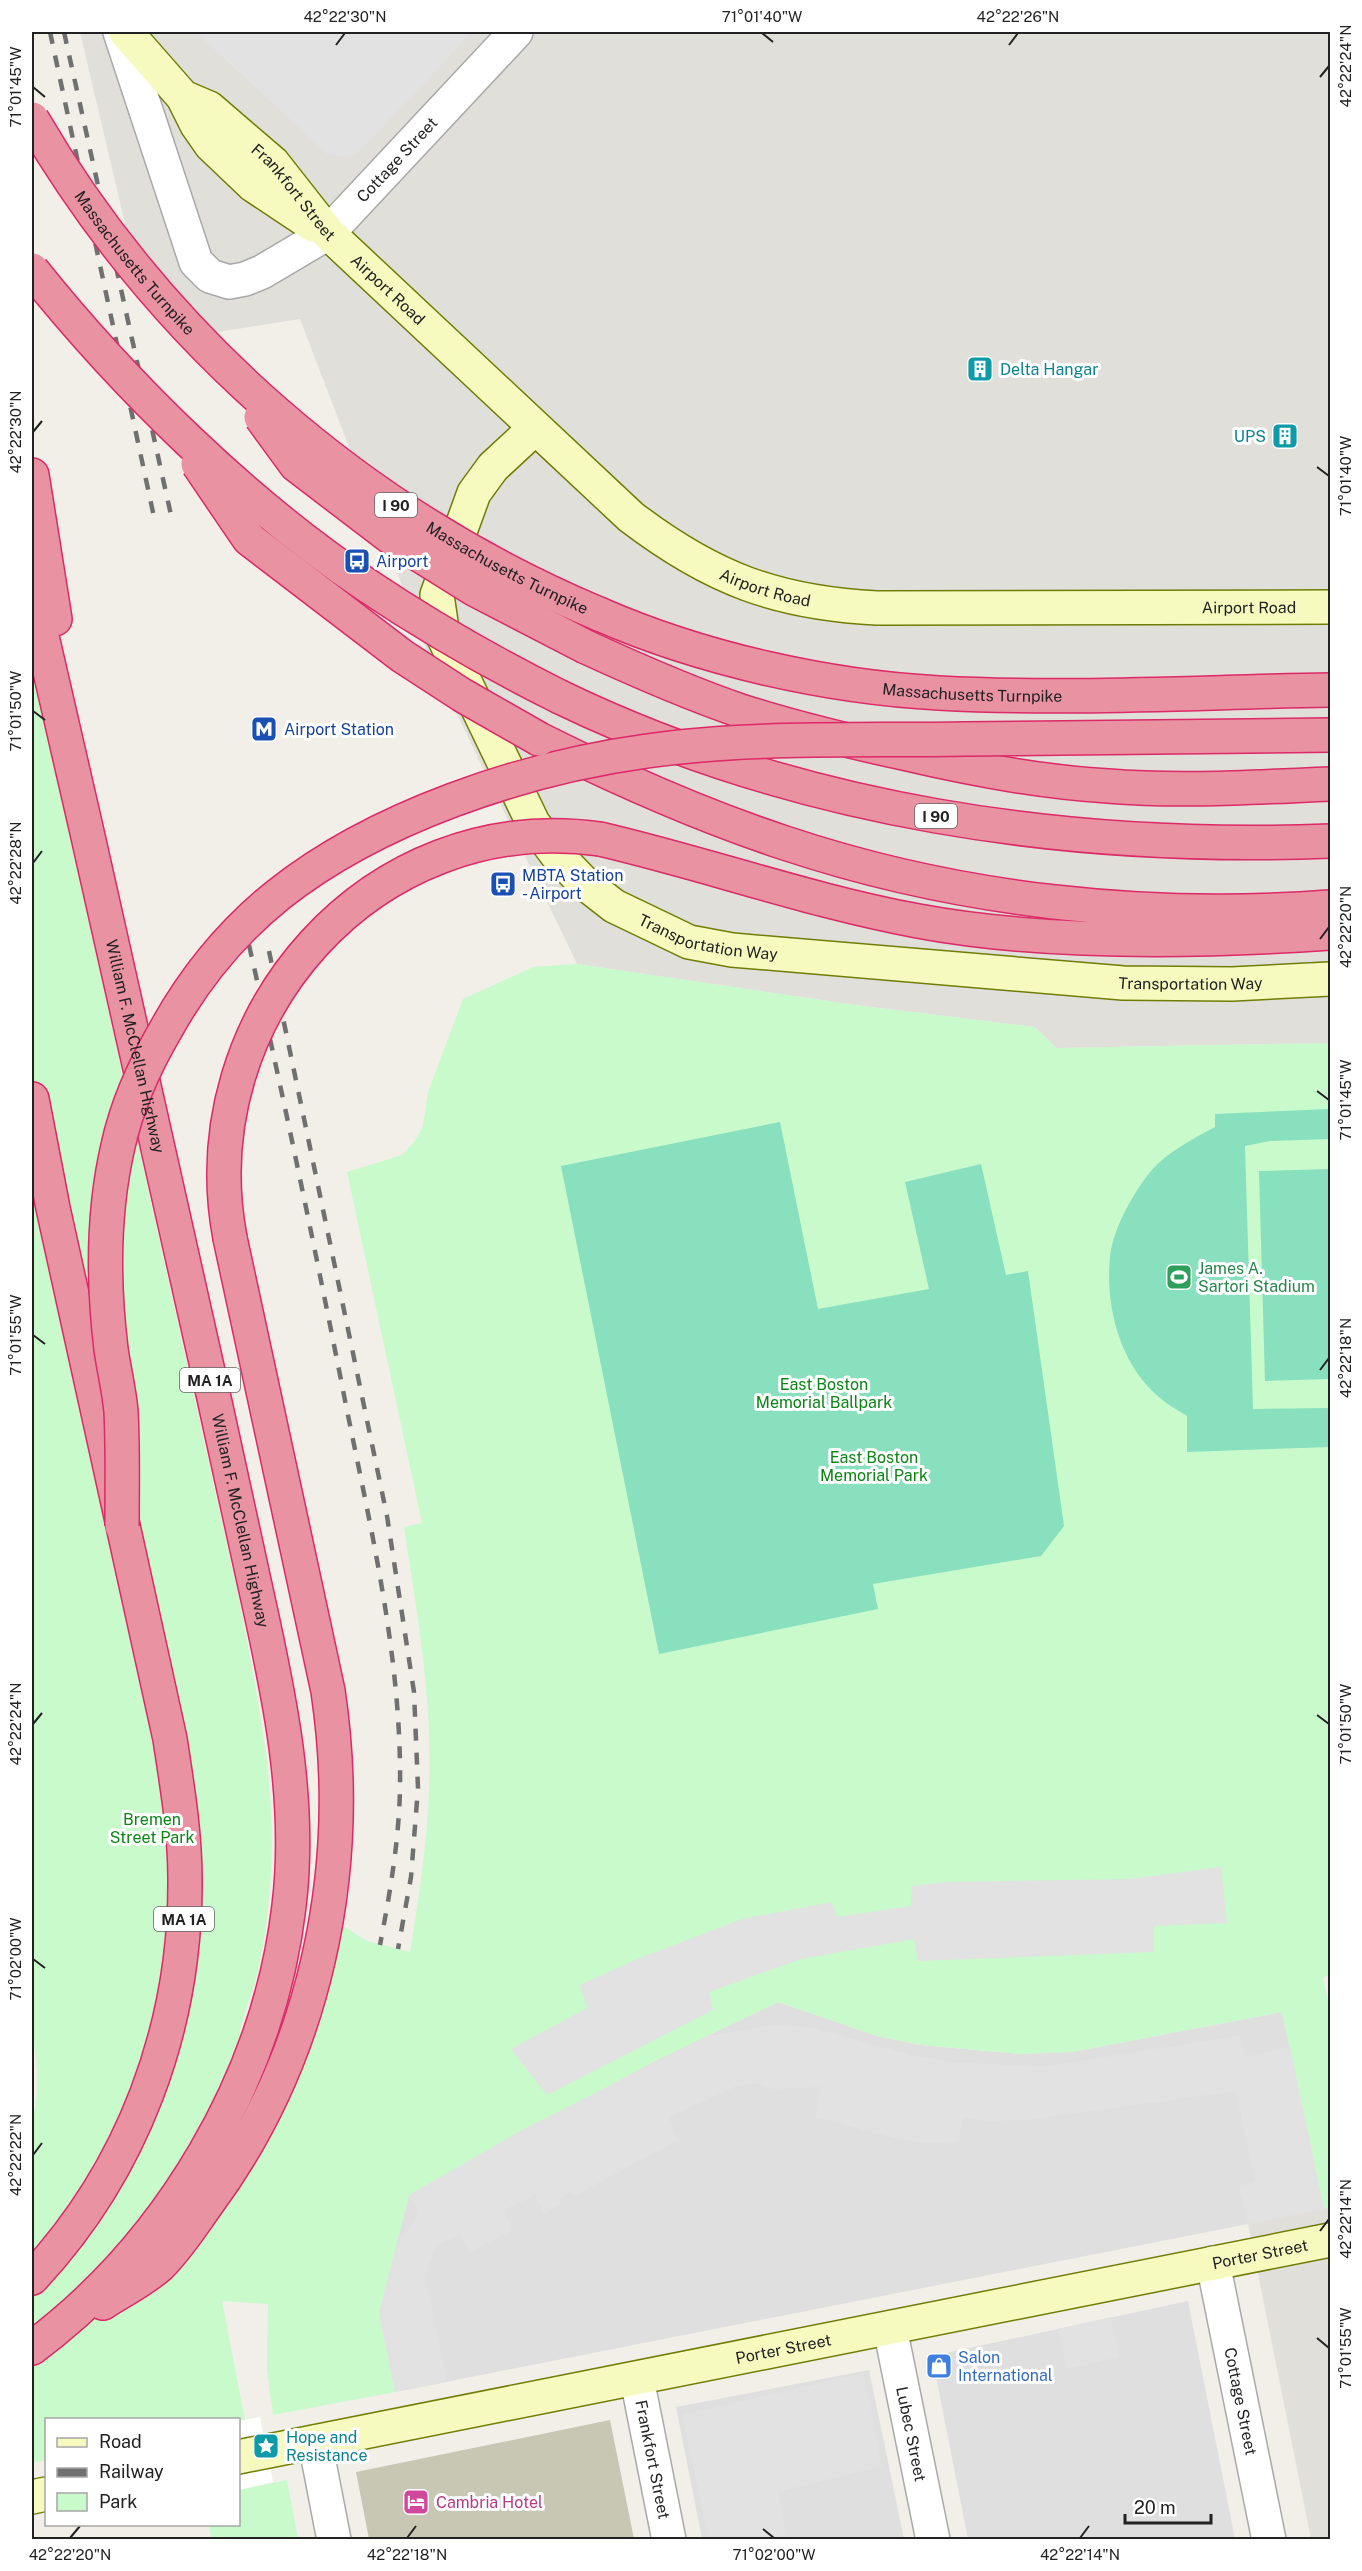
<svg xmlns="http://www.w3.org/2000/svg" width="1362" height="2571" font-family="'Public Sans',sans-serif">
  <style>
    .residential { fill: #e0dfdf }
    .airport { fill: #e1dfda }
    .construction { fill: #c7c7b4 }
    .park { fill: #c8facc }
    .pitch { fill: #88e0be }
    .parking { fill: #e2e2e2 }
    .pier { fill: #fff }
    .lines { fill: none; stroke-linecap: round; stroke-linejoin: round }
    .minor-casing { stroke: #a9a9a9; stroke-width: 36 }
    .tertiary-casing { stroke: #a9a9a9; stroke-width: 36 }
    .secondary-casing { stroke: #707d05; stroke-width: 36 }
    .motorway-casing { stroke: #dc2a67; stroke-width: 36 }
    .minor { stroke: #fff; stroke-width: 33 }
    .tertiary { stroke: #fff; stroke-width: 33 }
    .secondary { stroke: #f7fabf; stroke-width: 33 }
    .motorway { stroke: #e892a2; stroke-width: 33 }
    .rail { stroke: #707070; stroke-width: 4.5; stroke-dasharray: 12 12; stroke-linecap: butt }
    .motorway-bridge-casing { stroke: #dc2a67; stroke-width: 36; stroke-linecap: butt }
    .motorway-bridge { stroke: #e892a2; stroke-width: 33 }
    .ticks { fill: none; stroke: #222; stroke-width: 2 }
    .labels { text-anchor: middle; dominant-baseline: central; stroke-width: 6; stroke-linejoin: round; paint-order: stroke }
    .shield { fill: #fff; stroke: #646464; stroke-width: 1.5 }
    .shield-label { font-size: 15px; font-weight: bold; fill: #222 }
    .street-label { font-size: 16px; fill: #222; stroke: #fff }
    .culture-label { font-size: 16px; fill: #0d838f; stroke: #fff; text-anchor: start }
    .transit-label { font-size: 16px; fill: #164399; stroke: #fff; text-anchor: start }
    .leisure-label { font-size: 16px; fill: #27864d; stroke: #fff; text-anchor: start }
    .park-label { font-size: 16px; fill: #0c8416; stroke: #fff }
    .shop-label { font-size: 16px; fill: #366cbe; stroke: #fff; text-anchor: start }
    .hotel-label { font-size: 16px; fill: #b23c85; stroke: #fff; text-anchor: start }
    .neatline { fill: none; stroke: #222; stroke-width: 2 }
    .ticks-label { font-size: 15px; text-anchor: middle; fill: #222 }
  </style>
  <rect width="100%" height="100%" fill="#f2efe9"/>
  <g class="residential">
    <polygon points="778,2002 877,2036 921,2045 1021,2054 1072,2052 1282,2012 1324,2209 395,2392 379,2313 409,2195 653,2062"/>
    <polygon points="1188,2301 1235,2539 968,2539 932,2356"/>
    <polygon points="869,2370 904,2539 702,2539 676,2407"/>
  </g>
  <g class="airport">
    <polygon points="80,32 1330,32 1330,1043 1056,1048 1035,1027 855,1005 577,964 429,656 300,319 211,333 130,245"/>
    <polygon points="1330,2207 1330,2539 1311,2539 1248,2224"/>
  </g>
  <polygon class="construction" points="610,2420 634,2539 369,2539 356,2472"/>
  <g class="park">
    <path d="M32,666L240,1603C259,1707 281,1802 268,1907C266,1930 262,1954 257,1975C252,1994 244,2013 240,2032L294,2047L316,2030L327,1997L343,1926L367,1941L410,1952C419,1898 427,1844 429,1789C433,1701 417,1613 404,1527L422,1523L347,1172L402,1155L415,1141L423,1126L428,1092L463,999L533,967L577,964L855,1005L1035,1027L1056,1048L1330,1043V1975L1323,1977L1330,2010V2207L1324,2208L1282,2012L1072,2052L1021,2054L921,2045L877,2036L778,2002L653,2062L409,2195L379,2313L395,2392L273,2415L267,2370L268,2304L222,2301L245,2420H46V2460L32,2463V2121C40,2091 38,2065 32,2035Z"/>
    <polygon points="287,2480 298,2539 211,2539 209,2525 238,2524 239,2490"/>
  </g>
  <g class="pitch">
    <path d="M1330,1109V1139L1270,1141L1245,1146L1253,1409L1330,1408V1447L1187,1452V1416C1178,1410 1168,1405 1160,1398C1120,1365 1105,1307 1110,1257C1113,1229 1133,1193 1151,1171C1167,1152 1193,1139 1215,1127V1114Z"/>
    <polygon points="780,1122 818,1309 929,1289 905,1182 981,1164 1006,1275 1028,1271 1064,1526 1041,1556 873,1584 878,1609 659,1654 561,1166"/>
    <polygon points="1330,1169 1330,1379 1265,1381 1259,1171"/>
  </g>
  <g class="parking">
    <polygon points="196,32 472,32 359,152 347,157 327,154"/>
    <polygon points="1221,1867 1227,1923 1154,1926 1154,1952 918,1961 914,1939 801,1959 709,1992 713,2010 547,2095 511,2049 587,2008 580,1985 635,1960 742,1919 832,1902 837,1917 911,1906 912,1886 946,1882 1130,1879"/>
    <polygon points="774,2025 813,2028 914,2056 953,2062 1044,2067 1240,2035 1245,2057 1290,2047 1324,2209 1248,2224 1239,2186 1255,2182 1236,2091 1027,2120 986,2121 965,2118 962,2121 959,2141 931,2143 902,2140 815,2117 821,2087 773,2089 756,2083 739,2085 669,2117 678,2140 576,2195 570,2192 564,2195 560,2200 560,2205 544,2213 535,2195 504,2210 513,2230 470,2252 461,2234 436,2245 428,2266 426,2280 447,2382 395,2392 379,2313 397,2244 419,2213 409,2195 522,2130 708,2036"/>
    <polygon points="1111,2317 1119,2357 1067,2369 1058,2329"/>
    <polygon points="864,2373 882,2466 778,2492 787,2539 709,2539 682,2415"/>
  </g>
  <polygon class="pier" points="260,2417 273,2482 239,2490 238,2421"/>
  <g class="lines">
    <defs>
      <g id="minor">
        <path id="s1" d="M120,32L196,262L210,276L229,282L245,279L262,272L328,233L516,32"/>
        <path id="s2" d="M890,2328L933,2540"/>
        <path id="s3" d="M637,2379L669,2540"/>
        <polyline points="315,2442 334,2540"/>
      </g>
      <g id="tertiary">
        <path id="s4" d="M1213,2263L1269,2540"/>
      </g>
      <g id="secondary">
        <polyline points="126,32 183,97 197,125 211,145 253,185 313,225"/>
        <path id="s5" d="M183,97L209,108L273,163L328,233L631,517C711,578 776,603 877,608L1330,607"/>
        <path id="s6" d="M534,429L493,467L474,493L437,595L443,636L533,823L557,855L582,881L614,906L689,942L732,950L1123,983L1232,984L1330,979"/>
        <path id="s7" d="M238,2457L1330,2240"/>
        <polyline points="32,2497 46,2494"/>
      </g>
      <g id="motorway">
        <polyline points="32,475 55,619"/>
        <path id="s8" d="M32,593C94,861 155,1129 214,1398C228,1462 242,1526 256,1590C279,1693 302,1800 289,1906C269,2078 170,2245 32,2348"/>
        <path id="s9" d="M599,614C702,659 827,687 939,693C1067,700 1202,692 1330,690"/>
        <path d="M586,647C636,670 688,693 741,711C794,728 848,741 903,753C971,769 1039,782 1108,786C1182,792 1257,787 1330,784"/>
        <path d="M560,697C798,812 1068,851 1330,841"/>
        <path d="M539,739C619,779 700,815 785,843C959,901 1148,921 1330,907"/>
        <path d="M600,839C707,864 810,901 918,921C1047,945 1199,942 1330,933"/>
        <path d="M32,1099L53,1208L170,1739C177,1785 185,1832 185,1879C186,2028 133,2170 32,2278"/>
        <path d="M103,2303C121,2291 144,2280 160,2265C178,2247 192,2225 207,2204C315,2058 355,1871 328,1691L230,1238"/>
      </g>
    </defs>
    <use href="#minor" class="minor-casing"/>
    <use href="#tertiary" class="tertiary-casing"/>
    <use href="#secondary" class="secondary-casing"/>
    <use href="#motorway" class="motorway-casing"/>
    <use href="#minor" class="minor"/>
    <use href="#tertiary" class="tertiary"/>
    <use href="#secondary" class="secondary"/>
    <use href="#motorway" class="motorway"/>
    <g class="rail">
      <polyline points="50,32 154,517"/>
      <polyline points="64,32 173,524"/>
      <path d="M249,945C282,1090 312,1234 341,1380C367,1514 402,1650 400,1788C399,1841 390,1893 380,1945"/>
      <polyline points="269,951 387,1516 414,1692 418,1788 411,1877 398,1949"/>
    </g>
    <defs>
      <g id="motorway-bridge">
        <path id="s10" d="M32,119C161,340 363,515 599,614"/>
        <path d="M32,270C124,385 245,504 368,586C429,627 494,664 560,697"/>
        <polyline points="261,417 296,465 389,536 474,589 586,647"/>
        <polyline points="198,464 249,539 402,656 462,695 539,739"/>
        <path d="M230,1238C188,1016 373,807 600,839"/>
        <path d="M122,1526C122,1488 123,1449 121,1411C119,1390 114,1370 111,1349C103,1283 103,1211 118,1146C127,1105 144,1067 165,1031C193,980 232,932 278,895C376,817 523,768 647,751C752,736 860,741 966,739C1088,738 1209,736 1330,735"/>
      </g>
    </defs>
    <use href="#motorway-bridge" class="motorway-bridge-casing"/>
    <use href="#motorway-bridge" class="motorway-bridge"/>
  </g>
  <path class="ticks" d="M762,33L773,42M336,45L345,33M1009,45L1018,33M1320,77L1329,66M33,87L45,97M33,432L42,421M1317,467L1329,476M33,711L45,720M33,863L42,851M1320,939L1329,927M1317,1091L1329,1100M33,1335L45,1344M1320,1370L1329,1358M1317,1715L1329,1724M33,1724L42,1713M33,1959L45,1968M33,2155L42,2143M1320,2231L1329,2219M1317,2338L1329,2348M763,2529L774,2538M70,2538L80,2526M407,2538L416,2526M1080,2538L1089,2526"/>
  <defs>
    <symbol id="building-square" viewBox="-11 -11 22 22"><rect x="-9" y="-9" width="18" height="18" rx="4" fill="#0f9aa8" stroke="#fff"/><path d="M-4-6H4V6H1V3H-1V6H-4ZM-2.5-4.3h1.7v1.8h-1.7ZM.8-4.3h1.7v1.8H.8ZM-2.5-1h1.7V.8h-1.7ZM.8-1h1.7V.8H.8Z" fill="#fff"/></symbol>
    <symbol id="bus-square" viewBox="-11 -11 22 22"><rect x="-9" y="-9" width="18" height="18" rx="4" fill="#1a4fb4" stroke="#fff"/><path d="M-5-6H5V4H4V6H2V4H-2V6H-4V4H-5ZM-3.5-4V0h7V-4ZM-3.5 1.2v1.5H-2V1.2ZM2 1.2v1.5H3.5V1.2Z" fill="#fff"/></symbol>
    <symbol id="metro-square" viewBox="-11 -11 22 22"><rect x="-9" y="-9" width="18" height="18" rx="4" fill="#1a4fb4" stroke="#fff"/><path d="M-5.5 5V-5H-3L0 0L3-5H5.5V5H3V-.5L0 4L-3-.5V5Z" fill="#fff"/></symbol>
    <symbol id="stadium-square" viewBox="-11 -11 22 22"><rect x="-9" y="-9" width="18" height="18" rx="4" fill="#2e9e5b" stroke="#fff"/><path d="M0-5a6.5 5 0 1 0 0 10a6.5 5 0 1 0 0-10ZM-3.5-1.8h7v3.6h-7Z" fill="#fff"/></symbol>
    <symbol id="shop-square" viewBox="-11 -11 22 22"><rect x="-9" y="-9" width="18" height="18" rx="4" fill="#3f7fe0" stroke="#fff"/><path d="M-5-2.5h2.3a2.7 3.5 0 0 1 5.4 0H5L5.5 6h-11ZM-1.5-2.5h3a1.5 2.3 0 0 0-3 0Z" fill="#fff"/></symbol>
    <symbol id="sight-square" viewBox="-11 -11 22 22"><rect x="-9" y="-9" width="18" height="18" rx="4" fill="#0f9aa8" stroke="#fff"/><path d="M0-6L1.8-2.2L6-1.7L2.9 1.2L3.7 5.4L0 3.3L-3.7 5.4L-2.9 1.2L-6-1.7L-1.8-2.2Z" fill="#fff"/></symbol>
    <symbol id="hotel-square" viewBox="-11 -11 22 22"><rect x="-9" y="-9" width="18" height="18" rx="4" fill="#d1479c" stroke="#fff"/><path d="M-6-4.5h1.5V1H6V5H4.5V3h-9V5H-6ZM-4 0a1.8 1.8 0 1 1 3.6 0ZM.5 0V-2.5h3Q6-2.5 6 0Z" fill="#fff"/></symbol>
  </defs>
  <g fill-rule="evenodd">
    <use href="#building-square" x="965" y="354" width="30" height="30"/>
    <use href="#building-square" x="1270" y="421" width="30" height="30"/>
    <use href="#bus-square" x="342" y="546" width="30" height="30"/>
    <use href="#metro-square" x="249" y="714" width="30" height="30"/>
    <use href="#bus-square" x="488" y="869" width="30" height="30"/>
    <use href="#stadium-square" x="1164" y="1262" width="30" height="30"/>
    <use href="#shop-square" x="924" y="2351" width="30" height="30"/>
    <use href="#sight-square" x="251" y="2431" width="30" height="30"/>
    <use href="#hotel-square" x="401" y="2487" width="30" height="30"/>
  </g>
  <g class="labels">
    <g class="shield">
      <rect x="375" y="493" width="42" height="24" rx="4.5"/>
      <rect x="915" y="804" width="42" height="24" rx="4.5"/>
      <rect x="180" y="1368" width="60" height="24" rx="4.5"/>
      <rect x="154" y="1907" width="60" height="24" rx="4.5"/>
    </g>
    <g class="shield-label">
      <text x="396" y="505">I 90</text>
      <text x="936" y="816">I 90</text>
      <text x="210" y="1380">MA 1A</text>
      <text x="184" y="1919">MA 1A</text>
    </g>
    <g class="street-label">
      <text stroke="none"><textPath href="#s1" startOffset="494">Cottage Street</textPath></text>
      <text stroke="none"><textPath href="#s5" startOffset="148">Frankfort Street</textPath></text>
      <text stroke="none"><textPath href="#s10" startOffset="177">Massachusetts Turnpike</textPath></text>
      <text stroke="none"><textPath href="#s5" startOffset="284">Airport Road</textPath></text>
      <text stroke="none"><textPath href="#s10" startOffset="663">Massachusetts Turnpike</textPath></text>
      <text stroke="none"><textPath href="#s5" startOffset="770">Airport Road</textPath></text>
      <text stroke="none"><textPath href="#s5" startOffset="1256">Airport Road</textPath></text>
      <text stroke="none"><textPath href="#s9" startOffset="384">Massachusetts Turnpike</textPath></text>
      <text stroke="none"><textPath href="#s6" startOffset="663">Transportation Way</textPath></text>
      <text stroke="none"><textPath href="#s6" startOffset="1149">Transportation Way</textPath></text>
      <text stroke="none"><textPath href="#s8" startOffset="465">William F. McClellan Highway</textPath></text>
      <text stroke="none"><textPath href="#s8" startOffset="951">William F. McClellan Highway</textPath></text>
      <text stroke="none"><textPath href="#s7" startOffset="1042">Porter Street</textPath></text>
      <text stroke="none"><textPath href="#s7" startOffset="556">Porter Street</textPath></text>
      <text stroke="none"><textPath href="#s4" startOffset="141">Cottage Street</textPath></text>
      <text stroke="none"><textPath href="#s2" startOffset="108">Lubec Street</textPath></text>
      <text stroke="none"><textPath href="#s3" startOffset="82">Frankfort Street</textPath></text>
    </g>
    <g class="culture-label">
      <text x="1000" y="369">Delta Hangar</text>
      <text x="1266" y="436" text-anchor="end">UPS</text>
      <text x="286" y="2437">Hope and<tspan x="286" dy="18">Resistance</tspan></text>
    </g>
    <g class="transit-label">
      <text x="376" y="561">Airport</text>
      <text x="284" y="729">Airport Station</text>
      <text x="522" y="875">MBTA Station<tspan x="522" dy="18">- Airport</tspan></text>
    </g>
    <g class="leisure-label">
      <text x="1198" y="1268">James A.<tspan x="1198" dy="18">Sartori Stadium</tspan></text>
    </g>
    <g class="park-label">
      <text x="824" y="1384">East Boston<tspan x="824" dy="18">Memorial Ballpark</tspan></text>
      <text x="874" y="1457">East Boston<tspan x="874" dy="18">Memorial Park</tspan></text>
      <text x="152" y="1819">Bremen<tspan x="152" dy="18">Street Park</tspan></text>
    </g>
    <g class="shop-label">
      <text x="958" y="2357">Salon<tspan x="958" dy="18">International</tspan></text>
    </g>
    <g class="hotel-label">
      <text x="436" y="2502">Cambria Hotel</text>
    </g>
  </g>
  <rect width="1362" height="2571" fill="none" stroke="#ffffff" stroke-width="66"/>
  <rect x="45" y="2418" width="195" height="108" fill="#ffffff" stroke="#a7a7a7" stroke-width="1.5"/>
  <rect x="57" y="2438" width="30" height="9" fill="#f7fabf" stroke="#a7a7a7" stroke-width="1.5"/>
  <text x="99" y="2448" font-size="18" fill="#222222">Road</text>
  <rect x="57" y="2468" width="30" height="9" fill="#707070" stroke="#a7a7a7" stroke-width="1.5"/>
  <text x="99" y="2478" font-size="18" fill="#222222">Railway</text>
  <rect x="57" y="2493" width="30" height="18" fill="#c8facc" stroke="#a7a7a7" stroke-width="1.5"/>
  <text x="99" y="2508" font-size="18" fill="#222222">Park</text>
  <path d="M1125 2514v9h86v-9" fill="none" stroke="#222222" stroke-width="3"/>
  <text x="1134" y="2514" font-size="18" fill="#222222" stroke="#ffffff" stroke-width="4.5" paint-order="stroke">20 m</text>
  <rect x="33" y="33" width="1296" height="2505" class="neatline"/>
  <g class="ticks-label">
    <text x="345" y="22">42°22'30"N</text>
    <text x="762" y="22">71°01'40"W</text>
    <text x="1018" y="22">42°22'26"N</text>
    <text transform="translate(1346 66) rotate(-90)" y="5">42°22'24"N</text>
    <text transform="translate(16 87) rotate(-90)" y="5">71°01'45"W</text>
    <text transform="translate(16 432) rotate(-90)" y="5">42°22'30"N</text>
    <text transform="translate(1346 476) rotate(-90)" y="5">71°01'40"W</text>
    <text transform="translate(16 711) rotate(-90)" y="5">71°01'50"W</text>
    <text transform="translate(16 863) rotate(-90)" y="5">42°22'28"N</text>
    <text transform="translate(1346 927) rotate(-90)" y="5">42°22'20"N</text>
    <text transform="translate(1346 1100) rotate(-90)" y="5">71°01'45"W</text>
    <text transform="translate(16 1335) rotate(-90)" y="5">71°01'55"W</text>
    <text transform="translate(1346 1358) rotate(-90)" y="5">42°22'18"N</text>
    <text transform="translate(1346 1724) rotate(-90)" y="5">71°01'50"W</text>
    <text transform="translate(16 1724) rotate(-90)" y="5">42°22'24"N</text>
    <text transform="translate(16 1959) rotate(-90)" y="5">71°02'00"W</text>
    <text transform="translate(16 2155) rotate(-90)" y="5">42°22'22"N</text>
    <text transform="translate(1346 2219) rotate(-90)" y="5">42°22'14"N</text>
    <text transform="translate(1346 2348) rotate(-90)" y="5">71°01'55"W</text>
    <text x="70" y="2560">42°22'20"N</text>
    <text x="407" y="2560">42°22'18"N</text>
    <text x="774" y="2560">71°02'00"W</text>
    <text x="1080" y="2560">42°22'14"N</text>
  </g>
</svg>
